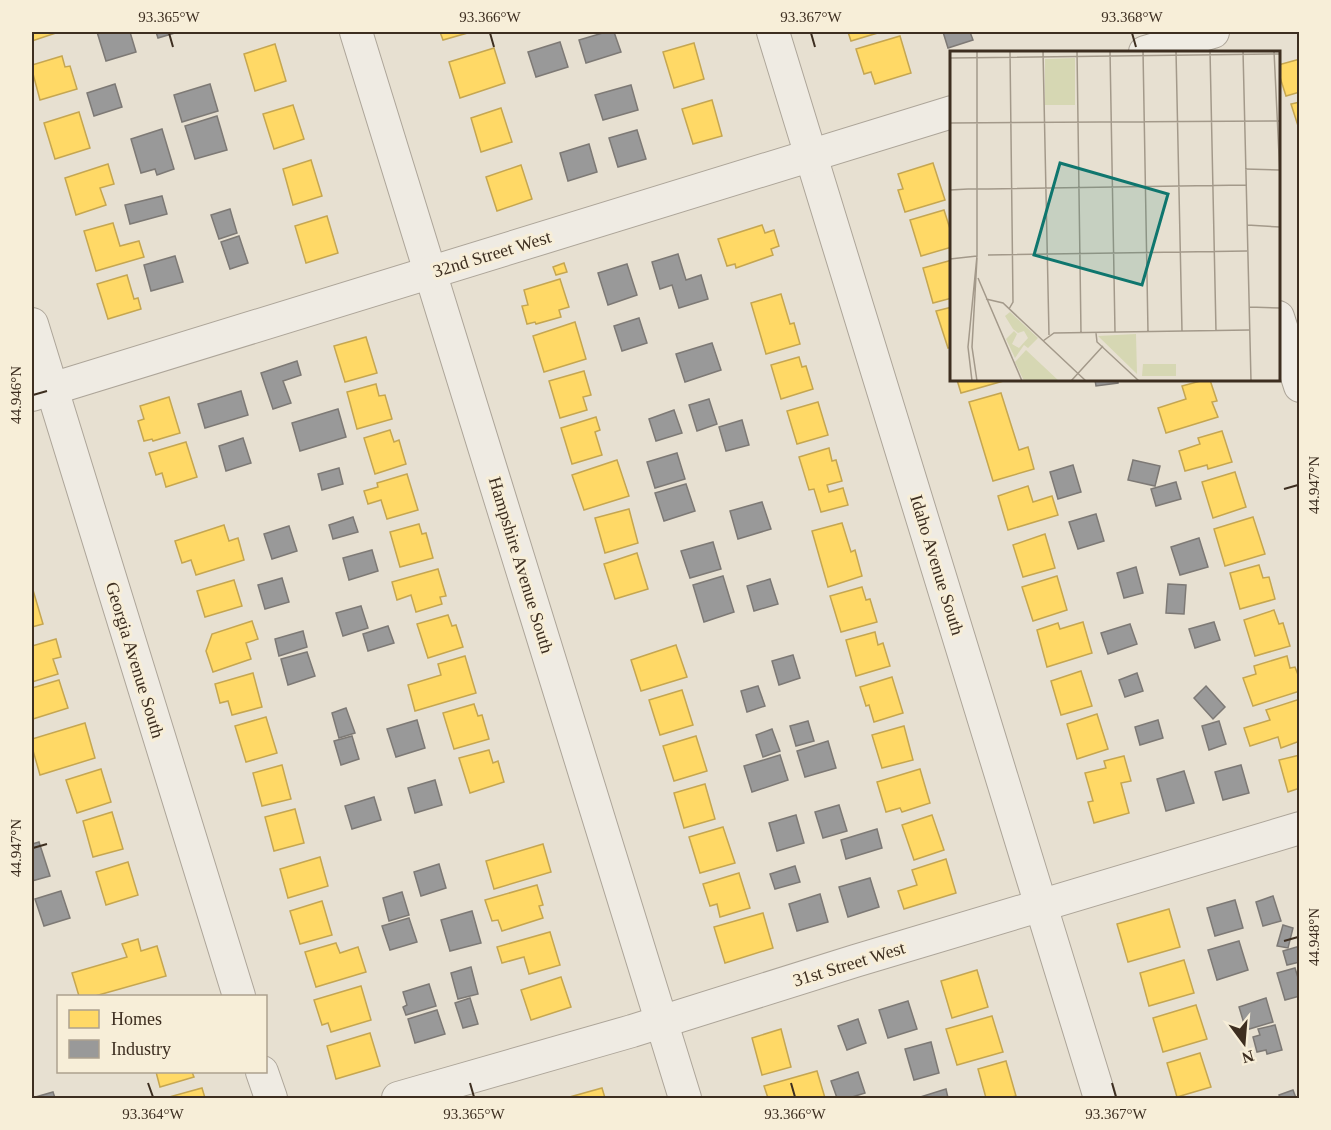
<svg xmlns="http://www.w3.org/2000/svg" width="1331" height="1130" font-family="'Times New Roman',serif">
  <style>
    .homes { fill: #ffd966; stroke: #c5a651; stroke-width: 1.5 }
    .industry { fill: #999; stroke: #7d7975; stroke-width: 1.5 }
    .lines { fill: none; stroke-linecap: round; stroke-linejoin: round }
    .minor-casing { stroke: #ada599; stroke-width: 34 }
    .minor { stroke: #efebe3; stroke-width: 32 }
    .ticks { fill: none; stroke: #3d2e20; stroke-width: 2 }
    .labels { text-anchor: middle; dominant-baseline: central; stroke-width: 6; stroke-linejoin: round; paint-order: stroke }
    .street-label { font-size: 18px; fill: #3d2e20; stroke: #f7eed8 }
    .inset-road { fill: none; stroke: #a3998a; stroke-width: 1.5 }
    .view { fill: #0f766e; fill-opacity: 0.15; stroke: #0f766e; stroke-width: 3 }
    .inset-edge { fill: none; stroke: #3d2e20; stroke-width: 3 }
    .neatline { fill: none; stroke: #3d2e20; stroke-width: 2 }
    .ticks-label { font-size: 15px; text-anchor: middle; fill: #3d2e20 }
  </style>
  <rect width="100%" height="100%" fill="#e7e0d1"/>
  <g class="homes">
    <polygon points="32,32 56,32 56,33 32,41"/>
    <polygon points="440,32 471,32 443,40"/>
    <polygon points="848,32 881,32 851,41"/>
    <polygon points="900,36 911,73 875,84 871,72 864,74 856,49"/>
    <polygon points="694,43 704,79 674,88 663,52"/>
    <polygon points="275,44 286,81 255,91 244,54"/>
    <polygon points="494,48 505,83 460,98 449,62"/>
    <polygon points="62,56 65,67 70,66 77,89 40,100 32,70 32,65"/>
    <polygon points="1300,59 1300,92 1286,96 1278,71 1278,65"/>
    <polygon points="712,100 722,136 693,144 682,109"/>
    <polygon points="1300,102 1300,132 1291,104"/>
    <polygon points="293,105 304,139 274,149 263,114"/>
    <polygon points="501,108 512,142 481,152 471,118"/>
    <polygon points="79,112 90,148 55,159 44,123"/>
    <polygon points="311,160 322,196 293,205 283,169"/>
    <polygon points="933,163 945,200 905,212 898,190 903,189 898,174"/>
    <polygon points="108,164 114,184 100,188 106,205 76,215 65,178"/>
    <polygon points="521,165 532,199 497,211 486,177"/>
    <polygon points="944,210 952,235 952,247 921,256 910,220"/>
    <polygon points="327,216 338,253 306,263 295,226"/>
    <polygon points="113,223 120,246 139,241 144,257 96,271 84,231"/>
    <polygon points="762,225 765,233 774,230 779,246 771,249 773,255 736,268 735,264 727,266 718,239"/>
    <polygon points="952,260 952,298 933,303 923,268"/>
    <polygon points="564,263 567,272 556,275 553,267"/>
    <polygon points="127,275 134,299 138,298 141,309 108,319 97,284"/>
    <polygon points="560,279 569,307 559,310 561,317 536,324 535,322 527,324 522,306 528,305 524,290"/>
    <polygon points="781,294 790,324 794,323 800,344 766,354 751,303"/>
    <polygon points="952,307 952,347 948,348 936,311"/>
    <polygon points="575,322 586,359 544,372 533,336"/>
    <polygon points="366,337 377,373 345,382 334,346"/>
    <polygon points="799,357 802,367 806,366 813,389 781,399 771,365"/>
    <polygon points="584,371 591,395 583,397 587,410 560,418 549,381"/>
    <polygon points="957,380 1007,380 961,393"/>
    <polygon points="1204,380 1210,380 1217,401 1212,402 1218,417 1166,433 1158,408 1186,399 1182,386"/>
    <polygon points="376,384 379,396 385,395 392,419 357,429 347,392"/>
    <polygon points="1001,393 1019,450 1028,447 1034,469 993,481 969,402"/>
    <polygon points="169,397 180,433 153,441 152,439 144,441 138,421 144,419 140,406"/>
    <polygon points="818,402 828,435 797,444 787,411"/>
    <polygon points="596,417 600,430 595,432 602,455 572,464 561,428"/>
    <polygon points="390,430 394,442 399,440 406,464 375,474 364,438"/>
    <polygon points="1222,431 1232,462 1208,469 1207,465 1185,471 1179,451 1200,444 1198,438"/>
    <polygon points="186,442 197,477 166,487 162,473 156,475 149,453"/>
    <polygon points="829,448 832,461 836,460 842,481 827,485 829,492 843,488 848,505 821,512 814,489 809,490 799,457"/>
    <polygon points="617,460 629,496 584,510 572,475"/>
    <polygon points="1235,472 1246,507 1213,518 1202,482"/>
    <polygon points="407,474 418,510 387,519 381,500 368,504 364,491 378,487 377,483"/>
    <polygon points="1028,486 1033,502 1052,496 1058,515 1008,530 998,496"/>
    <polygon points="629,509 638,543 605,553 595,518"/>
    <polygon points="1253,517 1265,554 1225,566 1214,529"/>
    <polygon points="842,523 851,552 855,550 862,576 828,587 812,531"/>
    <polygon points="419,524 422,534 426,533 433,558 400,567 390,532"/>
    <polygon points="224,525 229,541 238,538 244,560 196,575 191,560 182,563 175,541"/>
    <polygon points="1045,534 1055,568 1023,577 1013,545"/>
    <polygon points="637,553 648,589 615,599 604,564"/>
    <polygon points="1259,565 1263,578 1269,577 1275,599 1240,609 1230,573"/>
    <polygon points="438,569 446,596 440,597 442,604 416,612 411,595 397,600 392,582"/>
    <polygon points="1057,576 1067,610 1033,621 1022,587"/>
    <polygon points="234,580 242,606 205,617 197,591"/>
    <polygon points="862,587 866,600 870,599 877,622 841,632 830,596"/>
    <polygon points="32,590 33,590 43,624 32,627"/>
    <polygon points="1274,610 1279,624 1283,623 1290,646 1255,656 1244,620"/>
    <polygon points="448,615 452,626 456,625 463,647 428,658 417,624"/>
    <polygon points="252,621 258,639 246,643 251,659 213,672 206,651 212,634"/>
    <polygon points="1083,622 1092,653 1047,667 1037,630 1058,623 1060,629"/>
    <polygon points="875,632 878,645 883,643 890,666 856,676 846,640"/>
    <polygon points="56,639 61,657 53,659 58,674 32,682 32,646"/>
    <polygon points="676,645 687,677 641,691 631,660"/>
    <polygon points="465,656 476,693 415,711 408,685 441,675 438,664"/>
    <polygon points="1287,656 1290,668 1295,667 1300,680 1300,691 1253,706 1243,678 1256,674 1254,666"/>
    <polygon points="1081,671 1092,706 1061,715 1051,681"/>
    <polygon points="253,673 262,707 232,715 228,701 220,703 215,684"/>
    <polygon points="892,677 903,713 874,722 869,705 866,706 860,687"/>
    <polygon points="59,680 68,708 33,719 32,712 32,688"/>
    <polygon points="682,690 693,725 660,735 649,700"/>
    <polygon points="1300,699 1300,741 1281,748 1278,737 1250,746 1244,728 1270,720 1266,710"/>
    <polygon points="474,704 478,716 482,715 489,739 454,749 443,713"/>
    <polygon points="1097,714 1108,749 1077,759 1067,724"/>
    <polygon points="266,717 277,753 246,762 235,726"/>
    <polygon points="85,723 95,758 40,775 32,747 32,739"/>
    <polygon points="904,726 913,760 882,768 872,735"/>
    <polygon points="696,736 707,771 674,781 663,746"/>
    <polygon points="489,750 493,763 498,761 504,782 470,793 459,758"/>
    <polygon points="1300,755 1300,788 1288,792 1279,760"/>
    <polygon points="1124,756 1131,781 1121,783 1129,813 1094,823 1088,802 1093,801 1085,773 1106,768 1104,761"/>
    <polygon points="282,765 291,799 262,806 253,773"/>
    <polygon points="101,769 111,802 77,813 66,780"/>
    <polygon points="920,769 930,803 902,812 900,808 886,812 877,782"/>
    <polygon points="705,784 715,819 684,828 674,793"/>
    <polygon points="295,809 304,843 274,851 265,817"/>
    <polygon points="112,812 123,849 93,857 83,821"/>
    <polygon points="932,815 944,850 914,860 902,825"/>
    <polygon points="723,827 735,863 700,873 689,837"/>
    <polygon points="543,844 551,872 494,889 486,861"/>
    <polygon points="320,857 328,886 288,898 280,869"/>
    <polygon points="946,859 956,893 904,909 898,891 917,885 912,870"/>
    <polygon points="128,862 138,895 106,905 96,872"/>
    <polygon points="739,873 750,908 720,917 717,904 710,906 703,884"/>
    <polygon points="537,885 543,905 539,906 543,918 502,931 498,920 492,921 485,900"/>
    <polygon points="322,901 332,935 300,944 290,911"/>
    <polygon points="1169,909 1180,947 1128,962 1117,924"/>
    <polygon points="763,913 773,948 725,963 714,927"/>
    <polygon points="550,932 560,965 529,974 524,957 502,963 497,947"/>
    <polygon points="138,939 141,951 157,946 166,976 95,996 79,996 72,973 127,957 122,944"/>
    <polygon points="336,943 340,953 358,947 366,972 316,987 305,952"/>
    <polygon points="1184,960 1194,993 1149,1006 1140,973"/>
    <polygon points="977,970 988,1007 952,1018 941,981"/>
    <polygon points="561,977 571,1007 531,1020 521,990"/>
    <polygon points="361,986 371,1020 331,1032 328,1023 322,1025 314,1000"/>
    <polygon points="1196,1005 1207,1039 1163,1052 1153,1018"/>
    <polygon points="992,1016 1003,1052 957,1065 946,1029"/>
    <polygon points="781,1029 791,1067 762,1075 752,1038"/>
    <polygon points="370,1033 380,1066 336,1079 327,1046"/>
    <polygon points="1200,1053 1211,1087 1177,1097 1167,1063"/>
    <polygon points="1006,1061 1016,1096 1008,1098 986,1098 978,1069"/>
    <polygon points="817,1071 825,1098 768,1098 764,1086"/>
    <polygon points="156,1072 192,1072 194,1077 160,1087"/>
    <polygon points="202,1088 205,1098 169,1098 169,1097"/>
    <polygon points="602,1088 605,1098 566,1098"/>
  </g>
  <g class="industry">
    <polygon points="97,32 130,32 136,52 106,61"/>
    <polygon points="156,32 178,32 158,38"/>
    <polygon points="606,32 614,32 621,52 586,63 579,40"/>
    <polygon points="943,32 970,32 973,40 948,48"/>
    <polygon points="560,42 568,67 536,77 528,52"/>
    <polygon points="115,84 122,107 94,116 87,93"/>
    <polygon points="210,84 218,111 182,122 174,95"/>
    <polygon points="631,85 638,110 603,120 595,95"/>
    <polygon points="217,116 227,150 195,159 185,126"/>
    <polygon points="162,129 174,169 157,175 155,169 141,173 131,139"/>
    <polygon points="637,130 646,159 618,167 609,138"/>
    <polygon points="589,144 597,172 568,181 560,153"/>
    <polygon points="162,196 167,214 130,224 125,205"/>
    <polygon points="230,209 237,233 219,239 211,215"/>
    <polygon points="239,236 248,263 230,269 221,242"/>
    <polygon points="678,254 686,280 701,275 708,299 679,308 672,285 660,289 652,262"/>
    <polygon points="175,256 183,282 151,291 144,265"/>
    <polygon points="627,264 637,295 608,305 598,273"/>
    <polygon points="639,318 647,343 622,351 614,326"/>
    <polygon points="712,343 721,370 685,382 676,354"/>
    <polygon points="297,361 301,375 283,381 291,403 273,409 261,373"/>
    <polygon points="1095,380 1118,380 1118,383 1096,386"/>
    <polygon points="241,391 248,415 205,428 198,404"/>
    <polygon points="709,399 717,424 697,431 689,405"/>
    <polygon points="338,409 346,437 300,451 292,423"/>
    <polygon points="674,410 682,433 656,441 649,419"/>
    <polygon points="742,420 749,445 726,451 719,427"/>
    <polygon points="243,438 251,463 226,471 219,446"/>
    <polygon points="677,453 685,479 655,488 647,462"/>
    <polygon points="1133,460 1160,466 1155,486 1128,480"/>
    <polygon points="1073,465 1081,492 1058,499 1050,472"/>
    <polygon points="339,468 343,484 322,490 318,474"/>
    <polygon points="1176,482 1181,499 1156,506 1151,489"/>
    <polygon points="686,484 695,511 664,521 655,493"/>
    <polygon points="762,502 771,529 738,539 730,511"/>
    <polygon points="1096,514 1104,541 1078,549 1069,522"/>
    <polygon points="353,517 358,532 333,539 329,525"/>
    <polygon points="289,526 297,551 272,559 264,534"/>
    <polygon points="1199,538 1208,567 1180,575 1171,547"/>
    <polygon points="713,542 721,569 690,578 681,551"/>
    <polygon points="372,550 378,571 349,580 343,558"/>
    <polygon points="1136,567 1143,593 1124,598 1117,573"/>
    <polygon points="723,576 734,612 704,622 693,585"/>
    <polygon points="282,578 289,602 265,609 258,585"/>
    <polygon points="770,579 778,604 754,611 747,586"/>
    <polygon points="1168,584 1186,585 1184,614 1166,613"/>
    <polygon points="361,606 368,628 343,636 336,613"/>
    <polygon points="1214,622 1220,640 1195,648 1189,629"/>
    <polygon points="1130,624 1137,644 1108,654 1101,633"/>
    <polygon points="388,626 394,643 368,651 363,634"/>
    <polygon points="303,631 307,647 279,656 275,639"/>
    <polygon points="307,652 315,676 288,685 281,659"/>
    <polygon points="793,655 800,678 779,685 772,661"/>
    <polygon points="1137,673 1143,691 1125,697 1119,680"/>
    <polygon points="758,686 765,706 747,712 741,691"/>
    <polygon points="1206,686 1225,707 1213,719 1194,698"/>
    <polygon points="346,708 355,733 339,738 332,713"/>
    <polygon points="417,720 425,748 396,757 387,729"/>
    <polygon points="1158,720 1163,738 1140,745 1135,727"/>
    <polygon points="808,721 814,741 796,746 790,726"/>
    <polygon points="1219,721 1226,744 1209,750 1202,726"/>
    <polygon points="772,729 780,751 763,757 756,735"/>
    <polygon points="352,736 359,759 341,765 334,741"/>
    <polygon points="828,741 836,768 805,777 797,751"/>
    <polygon points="780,755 788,780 752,792 744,766"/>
    <polygon points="1241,765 1249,793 1223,800 1215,772"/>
    <polygon points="1184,771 1194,803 1166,811 1157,779"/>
    <polygon points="435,780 442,805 415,813 408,788"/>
    <polygon points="374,797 381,820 352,829 345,806"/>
    <polygon points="839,805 847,831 823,838 815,812"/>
    <polygon points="796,815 804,843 777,851 769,823"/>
    <polygon points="877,829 882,848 846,859 841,840"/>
    <polygon points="39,842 50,876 32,881 32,844"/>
    <polygon points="439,864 446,888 421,896 414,872"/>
    <polygon points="795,866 800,882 775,889 770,874"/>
    <polygon points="870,878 879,907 848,917 839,887"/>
    <polygon points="61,891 70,918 44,926 35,899"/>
    <polygon points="402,892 409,915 389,921 383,898"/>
    <polygon points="820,894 828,922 797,931 789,904"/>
    <polygon points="1273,896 1281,921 1263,926 1256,902"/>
    <polygon points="1235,900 1243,928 1215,936 1207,908"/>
    <polygon points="472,911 481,943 450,951 441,920"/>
    <polygon points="409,918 417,942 390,950 382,926"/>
    <polygon points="1283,925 1293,928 1288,948 1277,946"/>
    <polygon points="1239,941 1248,970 1217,980 1208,950"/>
    <polygon points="1300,946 1300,962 1287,965 1283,951"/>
    <polygon points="471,967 478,994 458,999 451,973"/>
    <polygon points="1295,968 1300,984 1300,996 1285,1000 1277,973"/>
    <polygon points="429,984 436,1006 406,1015 403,1007 407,1005 403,992"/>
    <polygon points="470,998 478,1024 463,1028 455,1003"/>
    <polygon points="1266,998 1273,1022 1246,1030 1239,1007"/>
    <polygon points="908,1001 917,1029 888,1038 879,1010"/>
    <polygon points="437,1010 445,1034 415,1043 408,1019"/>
    <polygon points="858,1019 866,1043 847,1050 838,1026"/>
    <polygon points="1275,1025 1282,1050 1267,1054 1266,1050 1257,1052 1253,1037 1260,1035 1258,1029"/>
    <polygon points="931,1042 939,1073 914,1080 905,1049"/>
    <polygon points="858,1072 865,1093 849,1098 837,1098 831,1081"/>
    <polygon points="946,1089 948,1098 921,1098 920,1097"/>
    <polygon points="1293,1090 1296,1098 1280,1098 1279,1095"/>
    <polygon points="53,1092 55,1098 32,1098"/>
  </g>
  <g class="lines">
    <defs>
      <g id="minor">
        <polyline points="356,32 685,1098"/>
        <polyline points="773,32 1100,1098"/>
        <polyline points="1145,52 1213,32"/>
        <polyline points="1278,317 1300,386"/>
        <polyline points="32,324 239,996"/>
        <polyline points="32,395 952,112"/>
        <polyline points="262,1072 271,1098"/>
        <polyline points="398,1098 632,1031 855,961 1300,828"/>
      </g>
    </defs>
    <use href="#minor" class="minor-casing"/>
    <use href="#minor" class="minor"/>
  </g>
  <path class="ticks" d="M169,33L173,47M490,33L494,47M811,33L815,47M1132,33L1136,47M33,395L47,391M1284,489L1298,485M33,848L47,844M1284,941L1298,937M148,1083L153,1097M470,1083L474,1097M791,1083L795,1097M1112,1083L1116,1097"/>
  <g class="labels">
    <g class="street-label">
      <text transform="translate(492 254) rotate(-17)">32nd Street West</text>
      <text transform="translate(521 565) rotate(73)">Hampshire Avenue South</text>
      <text transform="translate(937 565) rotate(73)">Idaho Avenue South</text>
      <text transform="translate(135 660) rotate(73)">Georgia Avenue South</text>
      <text transform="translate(849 964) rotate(-17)">31st Street West</text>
    </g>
  </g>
  <g transform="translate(950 51)">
    <rect width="330" height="330" fill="#e7e0d1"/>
    <path d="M125,7V54H95V8ZM60,261L88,287L78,297L74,294L65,307L56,288L64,280L67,283L62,293L69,297L78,287L74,280L68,282L63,278L55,265ZM186,283L187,323L148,285ZM76,299L109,330H74L65,311ZM226,313V325H192L193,313Z" fill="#d6d7b3"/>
    <path class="inset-road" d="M93,0L99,284M127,0L131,282M160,0L165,281M193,0L198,281M226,0L232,280M260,0L266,280M293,0L301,330M324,0L330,125M0,7L330,3M0,72L330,70M295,118L329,119M18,138H38M38,138L296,134M0,139L18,138M297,174L330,176M38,204L297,200M0,208L27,205M28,227L72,330M36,248L53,252L136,330M299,256L330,257M59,258L63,251L60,0M146,282L147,291L189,330M93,290L104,282L299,279M22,330L18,296L27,205V0M27,330L22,296L27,207M121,330L153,295"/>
    <path class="view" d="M110,112L218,143L192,234L84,204Z"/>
    <rect width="330" height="330" class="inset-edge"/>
  </g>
  <rect width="1331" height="1130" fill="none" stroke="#f7eed8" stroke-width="66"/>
  <rect x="57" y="995" width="210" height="78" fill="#f7eed8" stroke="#ada18e" stroke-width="1.5"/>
  <rect x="69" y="1010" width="30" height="18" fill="#ffd966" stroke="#ada18e" stroke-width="1.5"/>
  <text x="111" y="1025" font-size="18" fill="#3d2e20">Homes</text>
  <rect x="69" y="1040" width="30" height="18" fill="#999999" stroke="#ada18e" stroke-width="1.5"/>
  <text x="111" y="1055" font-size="18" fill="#3d2e20">Industry</text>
  <g transform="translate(1244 1043) rotate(164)" stroke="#f7eed8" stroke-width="4.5" paint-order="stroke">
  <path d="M0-4.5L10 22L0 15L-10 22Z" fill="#3d2e20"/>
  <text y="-9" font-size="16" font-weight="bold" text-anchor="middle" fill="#3d2e20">N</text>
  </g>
  <rect x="33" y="33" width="1265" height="1064" class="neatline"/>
  <g class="ticks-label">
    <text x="169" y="22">93.365°W</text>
    <text x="490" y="22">93.366°W</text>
    <text x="811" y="22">93.367°W</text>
    <text x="1132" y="22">93.368°W</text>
    <text transform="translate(16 395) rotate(-90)" y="5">44.946°N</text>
    <text transform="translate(1314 485) rotate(-90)" y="5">44.947°N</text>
    <text transform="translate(16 848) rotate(-90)" y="5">44.947°N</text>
    <text transform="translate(1314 937) rotate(-90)" y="5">44.948°N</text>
    <text x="153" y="1119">93.364°W</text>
    <text x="474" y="1119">93.365°W</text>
    <text x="795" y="1119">93.366°W</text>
    <text x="1116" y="1119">93.367°W</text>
  </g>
</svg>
